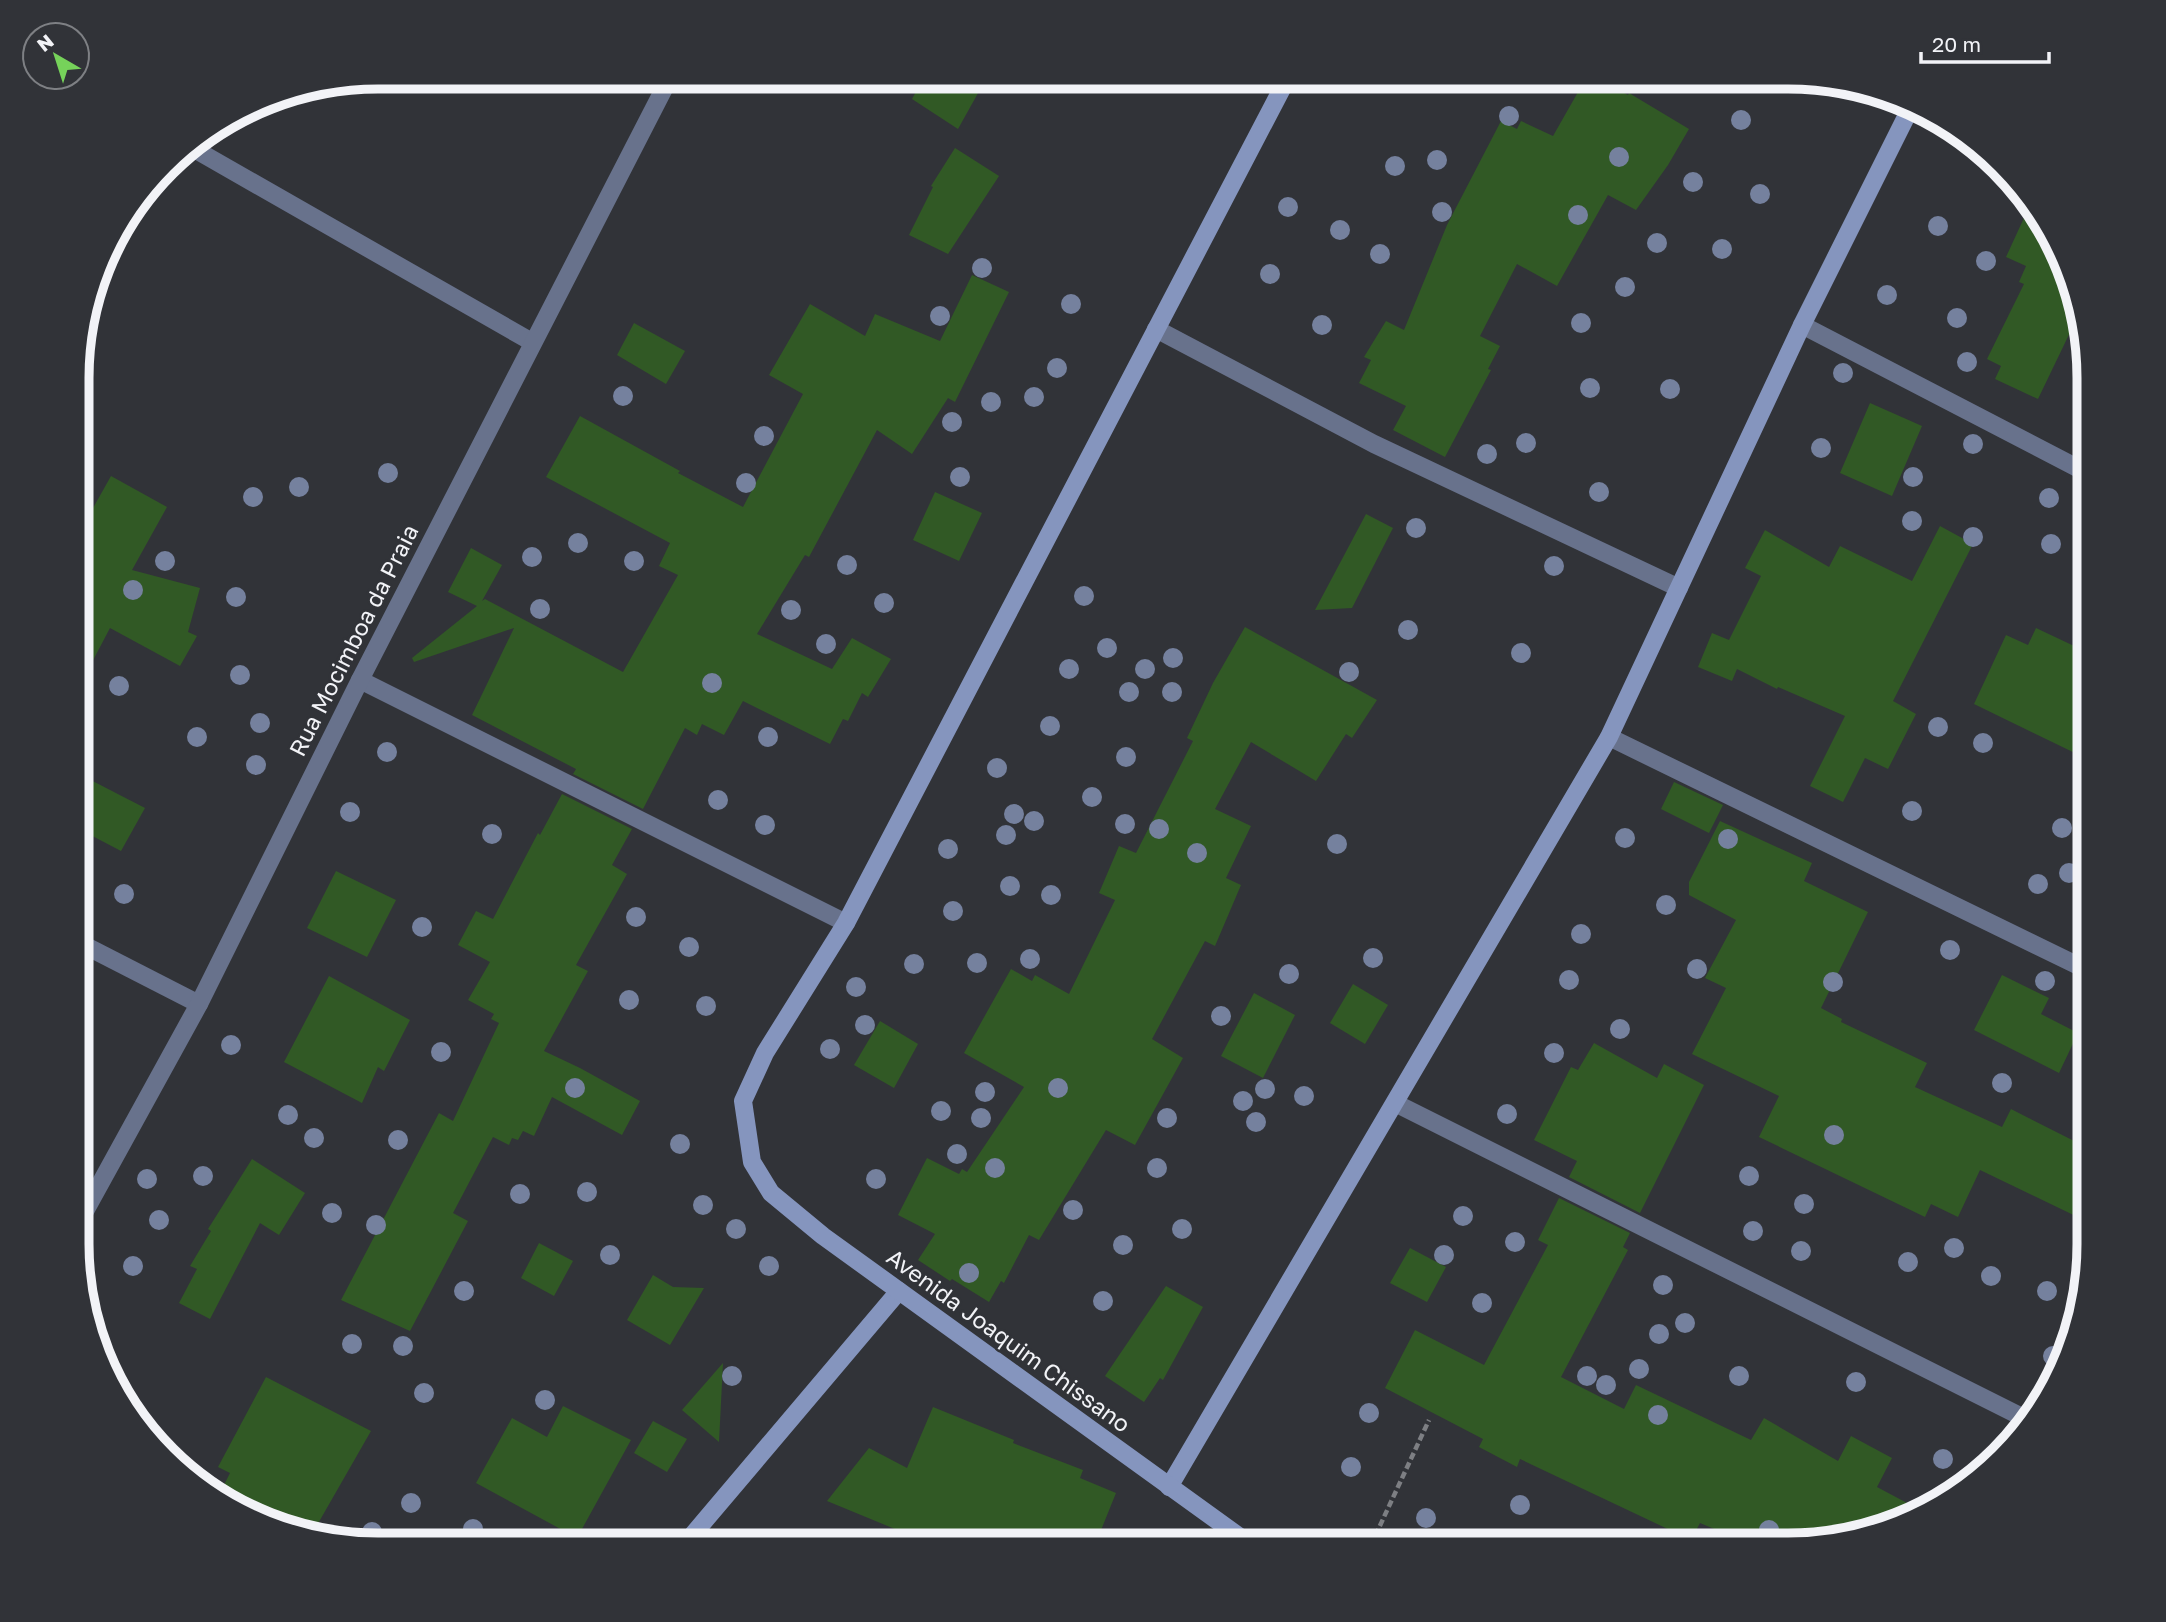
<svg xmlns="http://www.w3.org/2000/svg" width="2166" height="1622" font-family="'Golos Text',sans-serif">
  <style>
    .building { fill: #315925 }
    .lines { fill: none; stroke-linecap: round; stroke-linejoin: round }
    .path { stroke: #7d7f83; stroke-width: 4.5; stroke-dasharray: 7 3.5; stroke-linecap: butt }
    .street { stroke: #68728c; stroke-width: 18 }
    .secondary { stroke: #8595be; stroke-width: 18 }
    .tree { fill: #75819e }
    .labels { text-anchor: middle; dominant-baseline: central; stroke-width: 5; stroke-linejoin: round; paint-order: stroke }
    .street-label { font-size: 23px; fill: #f2f3f7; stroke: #313338 }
    .rim { fill: none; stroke: #f2f3f7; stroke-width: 9 }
  </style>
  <rect width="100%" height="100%" fill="#313338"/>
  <g class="building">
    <polygon points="924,77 987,77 958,129 912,99"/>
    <polygon points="1586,78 1597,78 1628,95 1629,93 1689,129 1668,165 1636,210 1608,195 1557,286 1517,264 1480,336 1500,346 1488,369 1491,370 1445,457 1393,430 1406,406 1359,383 1371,360 1364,357 1386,321 1404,330 1447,225 1501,121 1517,129 1521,121 1553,136"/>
    <polygon points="955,148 999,176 948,254 909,235 933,187 931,186"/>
    <polygon points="2029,207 2058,245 2076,320 2038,399 1995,379 2001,366 1987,359 2024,284 2019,282 2026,266 2006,257"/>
    <polygon points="972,275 1009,292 955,402 948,398 912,454 877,430 809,557 805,555 757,634 832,669 852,638 891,659 868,697 862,693 848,721 843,719 830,744 743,701 724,735 702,724 697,735 685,728 643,809 573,774 576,769 472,715 514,628 414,662 412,658 477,606 448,592 471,548 502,565 482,601 485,599 623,672 678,575 659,566 670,543 546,477 580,416 680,471 678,473 743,507 803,394 769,375 810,304 865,336 875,314 940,341"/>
    <polygon points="634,323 685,351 666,384 617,355"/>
    <polygon points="1870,403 1922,426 1892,496 1840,473"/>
    <polygon points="111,476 167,507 132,570 200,588 188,632 197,636 180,666 110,628 79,687 79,533"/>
    <polygon points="935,492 982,513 959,561 913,540"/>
    <polygon points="1366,514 1393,528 1352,608 1315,610"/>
    <polygon points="1940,526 1973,544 1893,701 1916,714 1888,769 1865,758 1843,802 1810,786 1845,716 1778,687 1777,689 1737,669 1732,681 1698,667 1712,633 1729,640 1761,576 1745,568 1765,530 1829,567 1840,546 1912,581"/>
    <polygon points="1245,627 1377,700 1352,738 1346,734 1316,781 1251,742 1215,809 1251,826 1226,878 1241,885 1215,946 1205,941 1152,1039 1183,1058 1135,1145 1106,1130 1039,1240 1029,1235 1004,1283 1001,1281 989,1302 952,1279 950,1281 918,1260 935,1234 898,1215 927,1158 959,1174 962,1169 967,1172 1024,1087 964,1053 1011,969 1032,981 1035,975 1069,994 1115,900 1099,893 1119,846 1136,853 1193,741 1187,738 1213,683"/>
    <polygon points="2036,628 2089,653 2089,736 2079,755 1974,704 2006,635 2028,645"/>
    <polygon points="79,774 145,808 121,851 79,829"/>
    <polygon points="1674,782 1723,805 1709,833 1661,809"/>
    <polygon points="562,794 632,829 612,865 627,874 576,965 588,971 544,1051 580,1068 640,1101 622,1135 552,1097 534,1136 523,1131 518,1140 512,1138 509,1145 493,1137 453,1213 468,1221 410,1331 341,1300 439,1113 453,1121 499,1023 491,1019 494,1014 468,1000 490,962 458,945 476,911 493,919 538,833 540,835"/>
    <polygon points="1720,821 1812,863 1804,881 1868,912 1821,1008 1842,1019 1841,1022 1927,1063 1915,1087 2002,1127 2011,1109 2088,1148 2088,1222 1980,1170 1958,1217 1931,1204 1925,1217 1759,1137 1779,1096 1692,1054 1726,988 1705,978 1736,920 1689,895 1689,882"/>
    <polygon points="336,871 396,900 367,957 307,928"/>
    <polygon points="2002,975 2049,998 2041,1014 2078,1033 2059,1073 1974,1030"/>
    <polygon points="329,976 410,1020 384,1071 378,1067 362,1103 284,1062"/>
    <polygon points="1353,984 1388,1005 1365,1044 1330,1023"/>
    <polygon points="1254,993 1295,1015 1263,1078 1221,1056"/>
    <polygon points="880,1021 918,1044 894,1088 854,1065"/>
    <polygon points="1594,1043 1657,1078 1664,1064 1704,1085 1640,1213 1569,1177 1577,1161 1534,1140 1571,1067 1578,1070"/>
    <polygon points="252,1159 305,1193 279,1235 260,1223 210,1319 179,1303 197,1269 190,1266 211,1231 208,1229"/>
    <polygon points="1559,1198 1630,1233 1623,1247 1628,1250 1561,1377 1624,1409 1636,1385 1751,1440 1764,1418 1838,1461 1851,1436 1892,1458 1877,1487 1924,1512 1788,1545 1777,1545 1748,1531 1743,1541 1700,1523 1691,1540 1520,1459 1517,1467 1479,1447 1483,1439 1385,1388 1415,1330 1484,1365 1548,1245 1538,1240"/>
    <polygon points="539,1243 573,1261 554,1296 521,1278"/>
    <polygon points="1410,1248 1446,1267 1427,1302 1390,1283"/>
    <polygon points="653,1275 673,1287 704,1288 670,1345 627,1320"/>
    <polygon points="1166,1286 1203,1307 1163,1380 1160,1378 1144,1402 1105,1376"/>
    <polygon points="723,1363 719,1442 682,1410"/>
    <polygon points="266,1377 371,1431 312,1534 264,1522 219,1495 230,1473 218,1467"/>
    <polygon points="563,1406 631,1440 577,1538 476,1483 512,1418 547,1437"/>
    <polygon points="933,1407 1014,1440 1013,1443 1083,1470 1080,1478 1116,1493 1095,1545 903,1545 907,1534 827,1501 869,1448 907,1468"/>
    <polygon points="653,1421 687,1439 667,1472 634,1453"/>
  </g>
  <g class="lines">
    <polyline class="path" points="1371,1545 1429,1420"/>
    <g class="street">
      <polyline points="189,146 532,342"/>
      <polyline points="1802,325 2089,474"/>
      <polyline points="1156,329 1374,444 1679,588"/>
      <polyline points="360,680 846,923"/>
      <polyline points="1609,737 2089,971"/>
      <polyline points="78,942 199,1004"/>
      <polyline points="1395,1103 2028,1420"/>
      <polyline points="78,1224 199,1004 360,680 670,77"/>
    </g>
    <g class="secondary">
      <polyline points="1169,1487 1609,737 1802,325 1912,105"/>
      <polyline points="684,1545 899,1291"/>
      <polyline points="1251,1545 823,1236 771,1193 752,1162 743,1101 765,1053 846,923 1288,77"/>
    </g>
  </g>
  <g class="tree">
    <circle cx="1509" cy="116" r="10"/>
    <circle cx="1741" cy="120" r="10"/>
    <circle cx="1619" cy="157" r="10"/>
    <circle cx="1437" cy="160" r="10"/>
    <circle cx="1395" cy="166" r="10"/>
    <circle cx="1693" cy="182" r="10"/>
    <circle cx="1760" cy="194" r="10"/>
    <circle cx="1288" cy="207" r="10"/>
    <circle cx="1442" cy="212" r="10"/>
    <circle cx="1578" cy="215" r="10"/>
    <circle cx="1938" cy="226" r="10"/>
    <circle cx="1340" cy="230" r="10"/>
    <circle cx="1657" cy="243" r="10"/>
    <circle cx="1722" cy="249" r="10"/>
    <circle cx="1380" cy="254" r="10"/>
    <circle cx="1986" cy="261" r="10"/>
    <circle cx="982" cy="268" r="10"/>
    <circle cx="1270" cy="274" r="10"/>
    <circle cx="1625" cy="287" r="10"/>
    <circle cx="1887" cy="295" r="10"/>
    <circle cx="1071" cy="304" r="10"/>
    <circle cx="940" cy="316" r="10"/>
    <circle cx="1957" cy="318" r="10"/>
    <circle cx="1581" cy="323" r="10"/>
    <circle cx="1322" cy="325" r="10"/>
    <circle cx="1967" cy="362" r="10"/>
    <circle cx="1057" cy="368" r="10"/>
    <circle cx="1843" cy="373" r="10"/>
    <circle cx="1590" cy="388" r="10"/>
    <circle cx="1670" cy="389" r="10"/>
    <circle cx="623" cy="396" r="10"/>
    <circle cx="1034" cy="397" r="10"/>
    <circle cx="991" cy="402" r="10"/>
    <circle cx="952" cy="422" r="10"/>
    <circle cx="764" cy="436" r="10"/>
    <circle cx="1526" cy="443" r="10"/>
    <circle cx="1973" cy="444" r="10"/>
    <circle cx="1821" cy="448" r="10"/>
    <circle cx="1487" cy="454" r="10"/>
    <circle cx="388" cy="473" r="10"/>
    <circle cx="960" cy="477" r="10"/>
    <circle cx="1913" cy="477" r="10"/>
    <circle cx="746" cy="483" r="10"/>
    <circle cx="299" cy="487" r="10"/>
    <circle cx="1599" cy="492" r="10"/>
    <circle cx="253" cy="497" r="10"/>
    <circle cx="2049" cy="498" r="10"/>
    <circle cx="1912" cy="521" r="10"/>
    <circle cx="1416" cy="528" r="10"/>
    <circle cx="1973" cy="537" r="10"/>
    <circle cx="578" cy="543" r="10"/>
    <circle cx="2051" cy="544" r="10"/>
    <circle cx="532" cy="557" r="10"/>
    <circle cx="165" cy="561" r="10"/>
    <circle cx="634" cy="561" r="10"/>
    <circle cx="847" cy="565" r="10"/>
    <circle cx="1554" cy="566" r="10"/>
    <circle cx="133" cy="590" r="10"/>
    <circle cx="1084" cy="596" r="10"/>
    <circle cx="236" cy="597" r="10"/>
    <circle cx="884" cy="603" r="10"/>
    <circle cx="540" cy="609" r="10"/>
    <circle cx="791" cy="610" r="10"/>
    <circle cx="1408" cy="630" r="10"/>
    <circle cx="826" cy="644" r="10"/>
    <circle cx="1107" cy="648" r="10"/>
    <circle cx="1521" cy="653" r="10"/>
    <circle cx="1173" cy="658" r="10"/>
    <circle cx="1069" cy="669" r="10"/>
    <circle cx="1145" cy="669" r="10"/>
    <circle cx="1349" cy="672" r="10"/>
    <circle cx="240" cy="675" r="10"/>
    <circle cx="712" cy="683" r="10"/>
    <circle cx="119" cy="686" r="10"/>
    <circle cx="1129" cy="692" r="10"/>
    <circle cx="1172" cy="692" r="10"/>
    <circle cx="260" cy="723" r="10"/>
    <circle cx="1050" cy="726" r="10"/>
    <circle cx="1938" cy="727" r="10"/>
    <circle cx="197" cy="737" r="10"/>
    <circle cx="768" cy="737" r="10"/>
    <circle cx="1983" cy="743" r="10"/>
    <circle cx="387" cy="752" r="10"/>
    <circle cx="1126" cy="757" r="10"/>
    <circle cx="256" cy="765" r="10"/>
    <circle cx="997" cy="768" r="10"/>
    <circle cx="1092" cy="797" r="10"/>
    <circle cx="718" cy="800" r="10"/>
    <circle cx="1912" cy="811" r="10"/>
    <circle cx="350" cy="812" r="10"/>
    <circle cx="1014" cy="814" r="10"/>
    <circle cx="1034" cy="821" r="10"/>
    <circle cx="1125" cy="824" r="10"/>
    <circle cx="765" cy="825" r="10"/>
    <circle cx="2062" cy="828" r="10"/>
    <circle cx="1159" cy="829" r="10"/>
    <circle cx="492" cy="834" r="10"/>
    <circle cx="1006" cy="835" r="10"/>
    <circle cx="1625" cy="838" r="10"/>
    <circle cx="1728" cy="839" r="10"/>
    <circle cx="1337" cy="844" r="10"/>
    <circle cx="948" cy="849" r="10"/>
    <circle cx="1197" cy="853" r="10"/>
    <circle cx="2069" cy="873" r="10"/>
    <circle cx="2038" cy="884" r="10"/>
    <circle cx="1010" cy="886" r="10"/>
    <circle cx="124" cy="894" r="10"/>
    <circle cx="1051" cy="895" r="10"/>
    <circle cx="1666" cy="905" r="10"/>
    <circle cx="953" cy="911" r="10"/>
    <circle cx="636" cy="917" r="10"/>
    <circle cx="422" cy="927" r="10"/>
    <circle cx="1581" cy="934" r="10"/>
    <circle cx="689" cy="947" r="10"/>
    <circle cx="1950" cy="950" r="10"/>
    <circle cx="1373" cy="958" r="10"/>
    <circle cx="1030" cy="959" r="10"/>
    <circle cx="977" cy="963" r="10"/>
    <circle cx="914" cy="964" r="10"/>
    <circle cx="1697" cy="969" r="10"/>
    <circle cx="1289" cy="974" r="10"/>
    <circle cx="1569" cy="980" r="10"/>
    <circle cx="2045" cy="981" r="10"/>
    <circle cx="1833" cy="982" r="10"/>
    <circle cx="856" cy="987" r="10"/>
    <circle cx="629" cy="1000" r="10"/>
    <circle cx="706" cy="1006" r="10"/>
    <circle cx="1221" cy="1016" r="10"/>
    <circle cx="865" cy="1025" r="10"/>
    <circle cx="1620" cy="1029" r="10"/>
    <circle cx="231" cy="1045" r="10"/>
    <circle cx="830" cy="1049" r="10"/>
    <circle cx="441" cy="1052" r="10"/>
    <circle cx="1554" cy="1053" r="10"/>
    <circle cx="2002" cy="1083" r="10"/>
    <circle cx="575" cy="1088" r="10"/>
    <circle cx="1058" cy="1088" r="10"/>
    <circle cx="1265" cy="1089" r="10"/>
    <circle cx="985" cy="1092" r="10"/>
    <circle cx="1304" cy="1096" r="10"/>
    <circle cx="1243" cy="1101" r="10"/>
    <circle cx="941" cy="1111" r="10"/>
    <circle cx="1507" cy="1114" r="10"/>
    <circle cx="288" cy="1115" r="10"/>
    <circle cx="981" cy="1118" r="10"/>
    <circle cx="1167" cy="1118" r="10"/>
    <circle cx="1256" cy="1122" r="10"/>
    <circle cx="1834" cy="1135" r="10"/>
    <circle cx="314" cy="1138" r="10"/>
    <circle cx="398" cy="1140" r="10"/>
    <circle cx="680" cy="1144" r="10"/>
    <circle cx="957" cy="1154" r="10"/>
    <circle cx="995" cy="1168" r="10"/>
    <circle cx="1157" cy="1168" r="10"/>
    <circle cx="203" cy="1176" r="10"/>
    <circle cx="1749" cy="1176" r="10"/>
    <circle cx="147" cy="1179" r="10"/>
    <circle cx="876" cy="1179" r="10"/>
    <circle cx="587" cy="1192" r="10"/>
    <circle cx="520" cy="1194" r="10"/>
    <circle cx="1804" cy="1204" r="10"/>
    <circle cx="703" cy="1205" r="10"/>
    <circle cx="1073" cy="1210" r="10"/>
    <circle cx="332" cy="1213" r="10"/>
    <circle cx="1463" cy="1216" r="10"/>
    <circle cx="159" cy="1220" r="10"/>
    <circle cx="376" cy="1225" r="10"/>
    <circle cx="736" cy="1229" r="10"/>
    <circle cx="1182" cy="1229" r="10"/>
    <circle cx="1753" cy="1231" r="10"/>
    <circle cx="1515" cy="1242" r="10"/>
    <circle cx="1123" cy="1245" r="10"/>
    <circle cx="1954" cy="1248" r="10"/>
    <circle cx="1801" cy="1251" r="10"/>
    <circle cx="610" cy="1255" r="10"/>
    <circle cx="1444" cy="1255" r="10"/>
    <circle cx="1908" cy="1262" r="10"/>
    <circle cx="133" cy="1266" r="10"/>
    <circle cx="769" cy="1266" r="10"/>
    <circle cx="969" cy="1273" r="10"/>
    <circle cx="1991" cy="1276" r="10"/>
    <circle cx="1663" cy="1285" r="10"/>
    <circle cx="464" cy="1291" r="10"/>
    <circle cx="2047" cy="1291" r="10"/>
    <circle cx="1103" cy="1301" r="10"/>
    <circle cx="1482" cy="1303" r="10"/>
    <circle cx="1685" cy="1323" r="10"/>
    <circle cx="1659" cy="1334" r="10"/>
    <circle cx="352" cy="1344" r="10"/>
    <circle cx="403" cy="1346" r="10"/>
    <circle cx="2053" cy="1356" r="10"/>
    <circle cx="1639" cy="1369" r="10"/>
    <circle cx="732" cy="1376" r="10"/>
    <circle cx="1587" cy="1376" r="10"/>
    <circle cx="1739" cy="1376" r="10"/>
    <circle cx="1856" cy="1382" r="10"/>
    <circle cx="1606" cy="1385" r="10"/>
    <circle cx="424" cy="1393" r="10"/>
    <circle cx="545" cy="1400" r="10"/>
    <circle cx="1369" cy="1413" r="10"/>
    <circle cx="1658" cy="1415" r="10"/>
    <circle cx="1943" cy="1459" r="10"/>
    <circle cx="1351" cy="1467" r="10"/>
    <circle cx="411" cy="1503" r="10"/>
    <circle cx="1520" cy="1505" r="10"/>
    <circle cx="1426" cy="1518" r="10"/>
    <circle cx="473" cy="1529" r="10"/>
    <circle cx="1769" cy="1530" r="10"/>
    <circle cx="372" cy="1532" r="10"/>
  </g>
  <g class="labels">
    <g class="street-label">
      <text transform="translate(353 640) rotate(-63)">Rua Mocimboa da Praia</text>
      <text transform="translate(1009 1340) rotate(36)">Avenida Joaquim Chissano</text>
    </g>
  </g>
  <path d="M0 0H2166V1622H0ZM378 89H1788A289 289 0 0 1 2077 378V1244A289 289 0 0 1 1788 1533H378A289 289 0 0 1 89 1244V378A289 289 0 0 1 378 89Z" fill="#313338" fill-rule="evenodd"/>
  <path class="rim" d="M378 89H1788A289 289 0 0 1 2077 378V1244A289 289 0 0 1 1788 1533H378A289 289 0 0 1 89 1244V378A289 289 0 0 1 378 89Z"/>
  <g transform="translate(56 56) rotate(321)"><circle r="33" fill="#313338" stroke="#7e8084" stroke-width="2"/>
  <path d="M0-5L12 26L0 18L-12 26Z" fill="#76d25a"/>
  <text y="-10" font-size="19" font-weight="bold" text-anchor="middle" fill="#f2f3f7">N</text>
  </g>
  <path d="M1921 52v10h128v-10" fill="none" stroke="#f2f3f7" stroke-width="3.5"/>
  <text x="1932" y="52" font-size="21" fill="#f2f3f7" stroke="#313338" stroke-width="5" paint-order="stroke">20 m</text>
</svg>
